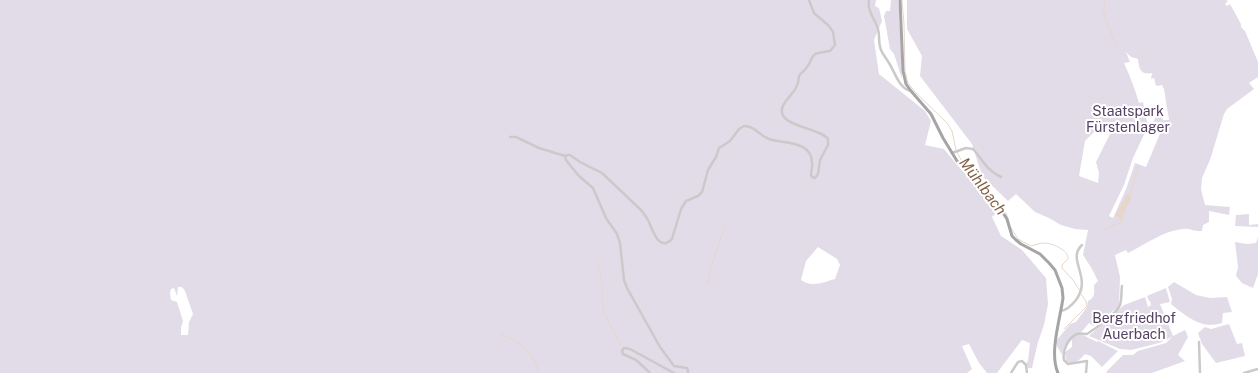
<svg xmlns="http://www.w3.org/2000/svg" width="1258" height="373" font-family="'Public Sans',sans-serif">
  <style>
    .green { fill: #e2dce9; fill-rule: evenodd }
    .water { fill: #e6d7ca }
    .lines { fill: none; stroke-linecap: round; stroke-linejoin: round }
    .stream { stroke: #e6d7ca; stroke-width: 1 }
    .minor { stroke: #cacaca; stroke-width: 2.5 }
    .major { stroke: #a5a5a5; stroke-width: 3 }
    .labels { text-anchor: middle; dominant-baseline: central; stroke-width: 4; stroke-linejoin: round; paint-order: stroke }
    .park-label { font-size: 14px; fill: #544063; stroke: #fff }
    .water-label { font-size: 15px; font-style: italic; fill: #846145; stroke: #fff }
  </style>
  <rect width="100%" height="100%" fill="#fff"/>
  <g class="green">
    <path d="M0,0H876L875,6L879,8L882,21L874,40L879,74L925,111L931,121L925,145L944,149L958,166L979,186L989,202L998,211L992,217L1001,236L1022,250L1046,278L1048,304L1044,325L1038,342L1032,368H1028L1026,363L1028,361L1030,343L1022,340L997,373H987L979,363L969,344L962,346L972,369L967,373H0ZM818,247L837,259L840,265L835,279C824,282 811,288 801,280L806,261ZM178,287H182L185,291L193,314L189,322L188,335H181V328L183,321L177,302L171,300L170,293L171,289L174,288L177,296Z"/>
    <polygon points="891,0 898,0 899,9 902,79 894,54 890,49 884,16 886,11 890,11"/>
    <path d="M907,0H1226L1228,1L1225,4L1227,6L1230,4L1241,24V27L1245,31L1258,62V77L1249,83L1254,89L1227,109L1224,114L1210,160L1202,178L1201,189L1205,205L1230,207L1229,215L1209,211V222L1203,225L1202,231C1195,232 1189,228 1183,229C1163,231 1146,244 1128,253L1126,250L1115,255L1120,277L1119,306L1107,316L1093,326L1089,323C1086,327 1083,330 1080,333C1068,341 1066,340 1062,355L1057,346L1056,341L1070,324L1076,322L1087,307L1088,301C1096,297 1094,293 1094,285L1098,281L1092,269L1083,255L1088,230L1075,229L1061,225L1049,218L1035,212L1016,194L1008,201L982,176L972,144L920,76L922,56L907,29ZM1126,52L1131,57L1138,59C1139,70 1141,75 1152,73L1151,79L1154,78L1156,86L1162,85L1164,89L1169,120H1163L1161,114L1157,115L1154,120L1156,129L1161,131L1146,167L1135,163L1126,189L1113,218L1109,216L1124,185L1133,158L1148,126L1143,102L1139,103C1135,89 1130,76 1124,63L1130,62ZM1099,127L1112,130L1096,162L1099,173L1098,183L1079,176L1085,141Z"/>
    <polygon points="1249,214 1249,225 1258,224 1258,227 1235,226 1236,215"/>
    <polygon points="1258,237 1258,274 1253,288 1242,283 1236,276 1238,267 1235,242 1247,244 1256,243"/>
    <path d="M1174,282L1196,295L1210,298L1227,297L1232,312L1223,313L1222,323C1218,324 1213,325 1209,325C1195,324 1182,313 1171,304L1172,299L1168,287Z"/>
    <polygon points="1166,288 1170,302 1160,304 1173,336 1185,330 1188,337 1178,355 1185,361 1152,373 1107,373 1106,372 1123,355 1133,355 1138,351 1166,343 1172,337 1159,343 1131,350 1120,349 1089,336 1090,335 1124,305 1145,297 1148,307 1151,305 1150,301 1149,301 1147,296"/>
    <polygon points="1229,324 1237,344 1242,343 1245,356 1216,363 1202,344 1198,333 1205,327 1211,329"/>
    <path d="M1081,334L1097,342L1098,341L1118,351L1102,367L1091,356L1085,354C1083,356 1080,359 1079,360C1068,367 1065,361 1065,352L1072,347V339L1075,336Z"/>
  </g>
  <polygon class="water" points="1127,194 1131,195 1131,198 1123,216 1123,220 1121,222 1120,218 1115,216"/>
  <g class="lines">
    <g class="stream">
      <polyline points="902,0 904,24 905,71 908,83 915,92 947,123 952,131 956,150 962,162 984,184 993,200 1006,213 1008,219"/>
      <polyline points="1104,7 1105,0"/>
      <polyline points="1103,9 1105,17"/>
      <polyline points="1105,19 1115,42 1118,45"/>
      <polyline points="1130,194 1138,167"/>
      <path d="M1011,228L1018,239L1031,246C1035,245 1040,243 1044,243C1052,243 1069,250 1068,259L1062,265V268L1073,280L1080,291"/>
      <path d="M1103,231C1108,226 1115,226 1121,222"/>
      <polyline points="598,262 602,284 602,302 605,315 621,345"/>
      <polyline points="708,283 711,267 725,226"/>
      <polyline points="1064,329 1087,306 1086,301 1081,294"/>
      <path d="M501,334C522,343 532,351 539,373"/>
    </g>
    <g class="minor">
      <path d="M869,0C867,11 875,19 878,29C880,36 878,43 881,50C883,55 886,58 889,63C895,72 899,89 911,91"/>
      <path d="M510,137H516L539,148L565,156L568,155H570L580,162L602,173L641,210C644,214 647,217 649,222C653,231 659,252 672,239L681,209L686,201L698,196L702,192L708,170L716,157L719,148L730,141L739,129L744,126C755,126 759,135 769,139C783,144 811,140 812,162C813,167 811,170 811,175L812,177L815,178L818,174L820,160L828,145V139C822,130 796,128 786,119C772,106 797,95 798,82C799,79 798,80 799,76C801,72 805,71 807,67C811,63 810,58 815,54C820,52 825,52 830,51L835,45L833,32L829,26L814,13L809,0"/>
      <path d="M952,153L966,148L973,149C983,160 986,170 1001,177"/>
      <polyline points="565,156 566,160 569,164 579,176 593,188 606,218 617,234 620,243 624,280 627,288 660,347 674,366 687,368 688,371 688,373"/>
      <path d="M1061,311C1067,310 1072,305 1076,300C1093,277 1066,260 1082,245"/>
      <polyline points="1199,342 1200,373"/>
      <polyline points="650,373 636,360 623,354 622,351 624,348 630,349 674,373"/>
      <polyline points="1011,373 1018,362 1022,361 1026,365 1027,373"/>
      <path d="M1086,373L1087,361L1068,364L1064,360C1062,351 1068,338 1077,334C1081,333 1084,334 1087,334C1095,329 1117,313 1120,305C1122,299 1121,292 1122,286"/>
      <polyline points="1244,373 1258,369"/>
    </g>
    <path class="major" d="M900,0L903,71L906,84L911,91L931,114L943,138L957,161L980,183L994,203L1003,213L1007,219L1012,236L1016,240L1021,244L1040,254L1049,263L1055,270L1062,288L1063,298C1060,320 1049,353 1058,373"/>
  </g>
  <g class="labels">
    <g class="park-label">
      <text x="1128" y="111">Staatspark<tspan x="1128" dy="16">Fürstenlager</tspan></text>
      <text x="1134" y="318">Bergfriedhof<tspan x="1134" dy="16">Auerbach</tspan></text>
    </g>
    <g class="water-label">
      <text transform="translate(983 186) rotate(53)">Mühlbach</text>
    </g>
  </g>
</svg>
